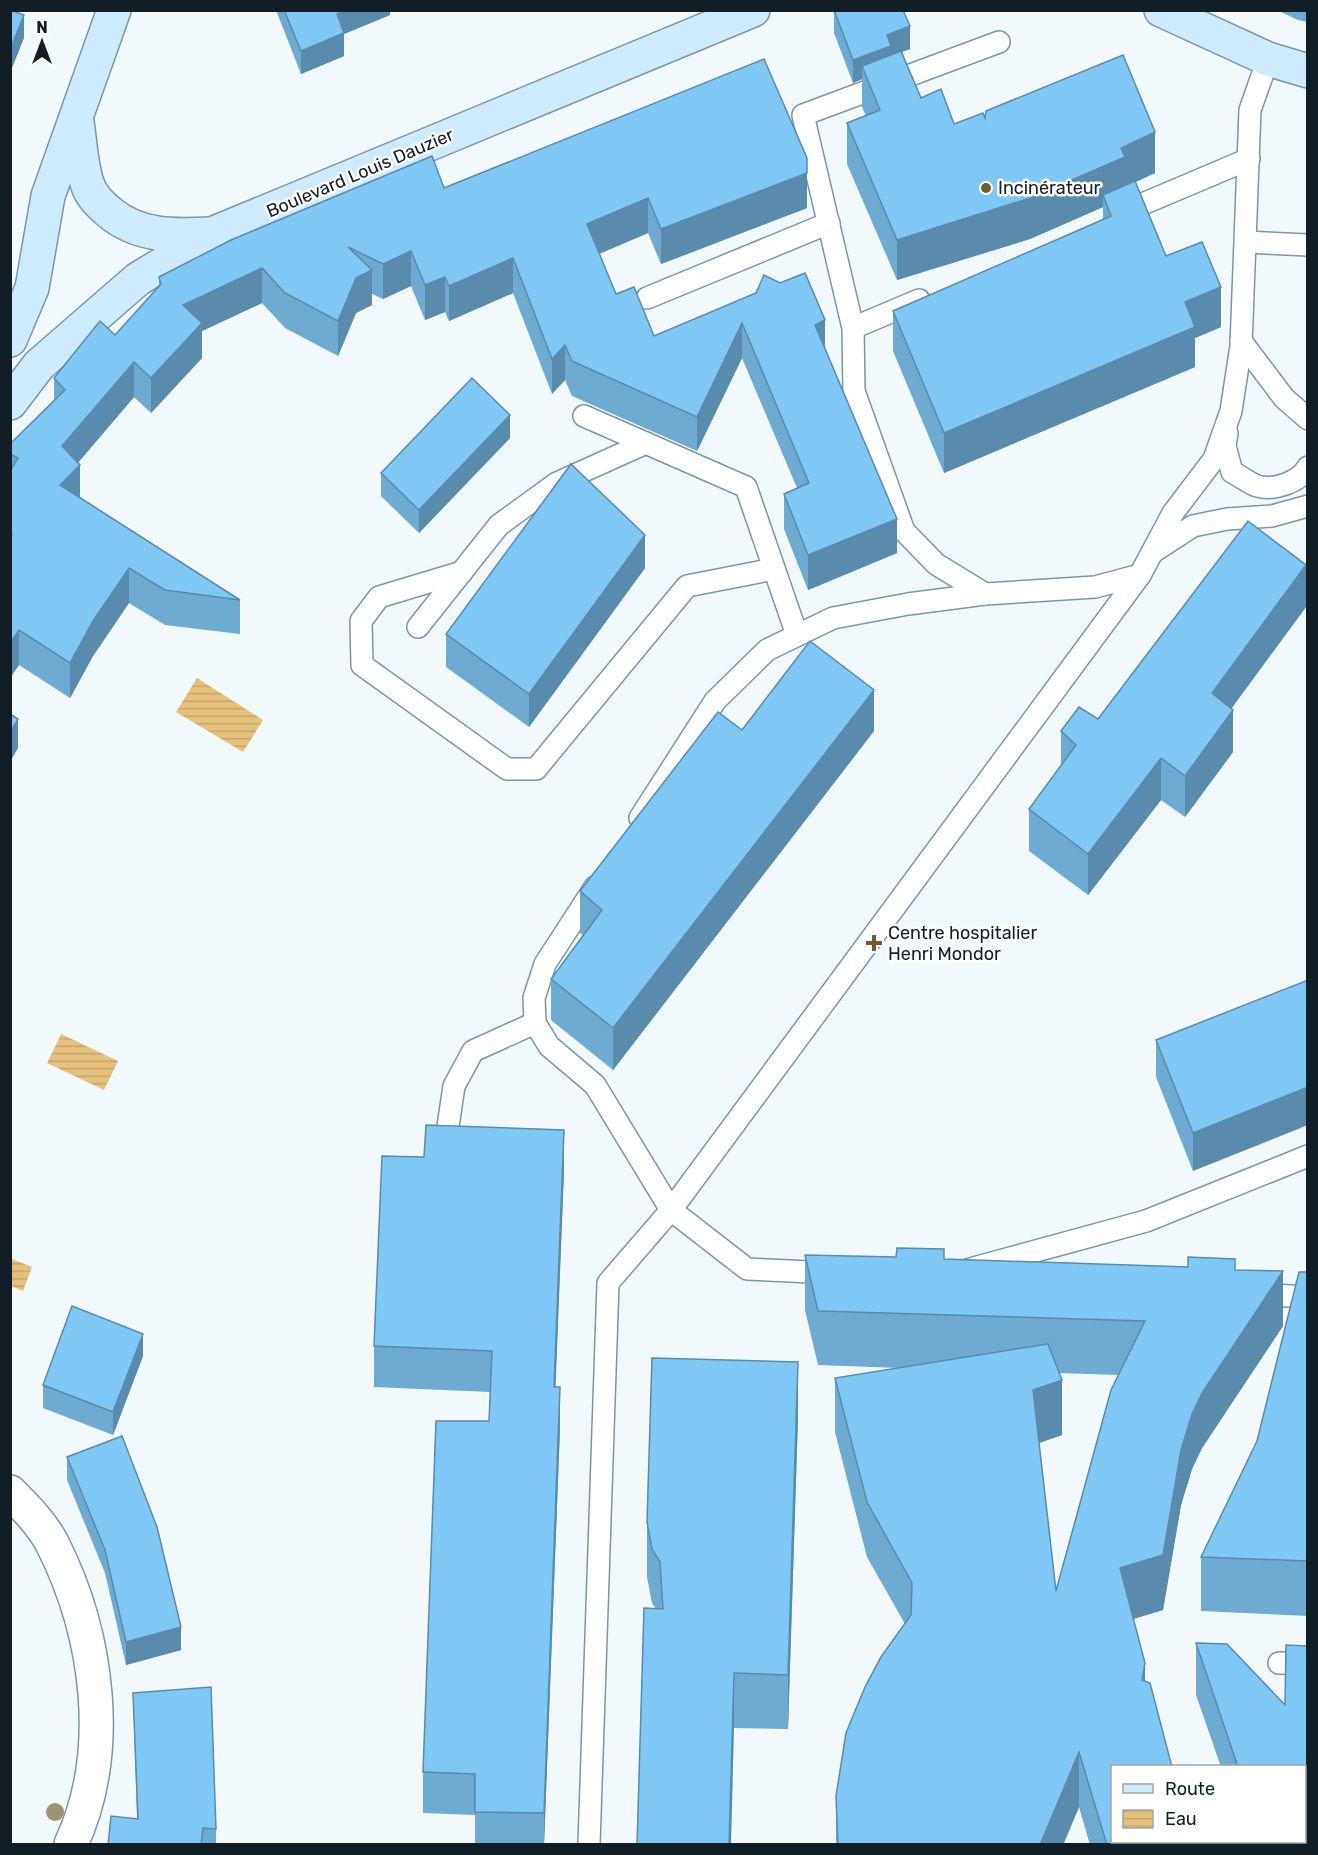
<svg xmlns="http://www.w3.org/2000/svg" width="1318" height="1855" font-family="Rubik,sans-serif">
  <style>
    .water { fill: url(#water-rules) }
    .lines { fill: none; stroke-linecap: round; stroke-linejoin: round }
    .lane-casing { stroke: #7a97aa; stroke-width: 24 }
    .street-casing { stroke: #7a97aa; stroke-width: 36 }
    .secondary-casing { stroke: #7a97aa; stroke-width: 36 }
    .lane { stroke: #fff; stroke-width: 21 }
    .street { stroke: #fff; stroke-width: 33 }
    .secondary { stroke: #cdebfc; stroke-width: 33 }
    .tree { fill: #9d9375 }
    .wall { fill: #6dabd3; fill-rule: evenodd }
    .shaded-wall { fill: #598bac }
    .building { fill: #7fc7f5; stroke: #598bac; stroke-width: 1.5 }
    .poi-dot { fill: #735b2b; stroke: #fff; stroke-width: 2 }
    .labels { text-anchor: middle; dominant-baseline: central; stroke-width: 5; stroke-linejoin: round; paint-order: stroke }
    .street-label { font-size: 18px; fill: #121e25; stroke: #fff }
    .poi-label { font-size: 18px; fill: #121e25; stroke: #fff; text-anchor: start }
  </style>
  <defs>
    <pattern id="water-rules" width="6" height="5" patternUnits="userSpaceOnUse" patternTransform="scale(1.5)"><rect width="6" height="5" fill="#e6c17c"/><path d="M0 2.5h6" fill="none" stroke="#c4a56b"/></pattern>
  </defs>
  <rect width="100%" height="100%" fill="#f2f9fd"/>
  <g class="water">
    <polygon points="197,678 263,720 243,752 176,712"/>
    <polygon points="61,1034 118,1061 104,1090 47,1063"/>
    <polygon points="10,1258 32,1267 23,1291 11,1286"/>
  </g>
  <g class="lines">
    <defs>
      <g id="lane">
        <polyline points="1119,214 1249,159"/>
        <polyline points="1246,242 1308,245"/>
        <polyline points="647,298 829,223"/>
        <polyline points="853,328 919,300"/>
        <polyline points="1241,341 1284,398 1308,419"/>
        <polyline points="584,416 746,487 797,635"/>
        <path d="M1227,433L1225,446L1232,472C1240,476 1249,483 1257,486C1274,491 1300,482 1308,467"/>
        <polyline points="1153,552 1193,526 1227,519 1272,516 1308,506"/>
        <polyline points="462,572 379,597 361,621 362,665 507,769 536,769 687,586 774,569"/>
        <polyline points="985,594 936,564 904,531 854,391 853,328 803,115 999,42"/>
        <polyline points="418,627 499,525 557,483 646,443"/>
        <polyline points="640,818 715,701 767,650 833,618 908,604 985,594 1095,587 1140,575"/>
        <polyline points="595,887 545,964 534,998 535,1023 549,1046 595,1085 671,1210 747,1269 833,1273"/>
        <polyline points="444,1153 454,1086 473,1051 535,1023"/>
        <polyline points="970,1269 1146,1221 1308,1156"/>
        <polyline points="1254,1294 1308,1297"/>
        <polyline points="1279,1663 1308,1664"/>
        <polyline points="589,1844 608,1283 671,1210 1140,575 1173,513 1214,459 1231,411 1241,346 1250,110 1268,59"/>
      </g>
      <path id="street" d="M10,1492C26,1508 43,1525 53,1545C98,1635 114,1752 71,1844"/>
      <g id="secondary">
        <polyline points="1161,10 1268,59 1308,71"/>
        <path d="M77,122C80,142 81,164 87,183C91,196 99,203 109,212C139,237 174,236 211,234"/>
        <polyline points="10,340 32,288 48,196 114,10"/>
        <polyline points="10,403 39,365 138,279 212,234 753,10"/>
      </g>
    </defs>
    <use href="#lane" class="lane-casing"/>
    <use href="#street" class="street-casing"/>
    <use href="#secondary" class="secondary-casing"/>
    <use href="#lane" class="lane"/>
    <use href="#street" class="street"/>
    <use href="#secondary" class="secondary"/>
  </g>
  <circle class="tree" cx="55" cy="1812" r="9"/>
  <g class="wall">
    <polygon points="276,10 390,10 390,15 344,34 344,56 301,74"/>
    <polygon points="834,10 910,49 902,52 921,98 954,124 985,118 1155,173 1135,182 1166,256 1221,327 1195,338 1195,367 944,473 893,351 893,311 1103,220 1103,207 1030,239 897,280 847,164 847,123 866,116 862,107 862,79 853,83 834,33"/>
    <polygon points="1277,10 1308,10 1308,22 1298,20"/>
    <polygon points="764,59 807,208 661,264 648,233 599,254 616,294 654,336 756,293 825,349 897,553 808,590 784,529 784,494 797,488 742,358 697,451 572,396 565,380 552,394 513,293 449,321 445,312 425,320 411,286 383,299 372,294 372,305 356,313 338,356 285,328 262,303 202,331 202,358 151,413 134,397 78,463 80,497 240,600 240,634 165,625 129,603 93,656 70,698 19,665 10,678 10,444 54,400 54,378 115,335 159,286 159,277 444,188"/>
    <polygon points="510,438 419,533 381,496 381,473"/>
    <polygon points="645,568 529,727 446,667 446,634"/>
    <polygon points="1306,607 1231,708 1233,752 1185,817 1161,800 1088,895 1029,851 1029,809 1061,765 1061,731 1098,719"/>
    <polygon points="742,730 874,731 613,1070 551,1020 551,979 583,935 580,933 580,891"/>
    <polygon points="1308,980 1193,1171 1156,1077 1156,1040"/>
    <polygon points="564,1171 555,1387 560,1428 544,1845 475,1845 475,1815 423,1813 423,1772 489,1421 490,1392 374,1387 374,1346"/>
    <path d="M805,1255L1235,1270L1283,1326L1202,1448L1192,1469L1181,1505L1163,1610L1133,1619L1113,1767L1195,1845H1090L1079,1807L1063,1845H836V1796L905,1624L867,1557L835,1432V1378L899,1368L818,1365L805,1310ZM1059,1373L1119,1375L1056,1591L1039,1443L1062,1435Z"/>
    <polygon points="1308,1272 1308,1616 1201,1611 1201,1557 1257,1441"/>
    <polygon points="143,1356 113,1435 43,1408 43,1385"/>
    <polygon points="798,1417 788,1729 734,1728 652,1603 647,1577 647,1522"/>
    <polygon points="67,1457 181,1650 126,1665 105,1573 67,1480"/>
    <polygon points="1196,1643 1227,1644 1285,1705 1286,1645 1308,1646 1308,1845 1246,1845 1245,1842 1305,1842 1305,1767 1221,1767 1196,1695"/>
    <polygon points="133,1693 216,1829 216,1845 108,1845 137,1819"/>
  </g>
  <g class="shaded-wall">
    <polygon points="346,10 390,10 390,15 344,34 344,56 301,74 301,51 337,14"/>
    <polygon points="24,15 24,38 10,73 10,50"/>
    <polygon points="910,26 910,49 862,66 862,79 853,83 853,60 887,35"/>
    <polygon points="1155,132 1155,173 1125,187 1103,195 1103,207 1030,239 897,280 897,240 1121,148"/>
    <polygon points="807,173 807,208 661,264 661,229"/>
    <polygon points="648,198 648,233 587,259 587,224"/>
    <polygon points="411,251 411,286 383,299 383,264"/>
    <polygon points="513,258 513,293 449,321 449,286"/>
    <polygon points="262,268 262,303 202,331 202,358 151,413 151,378 183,305"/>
    <polygon points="372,270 372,305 356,313 338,356 338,321 356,278"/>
    <polygon points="445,277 445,312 425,320 425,285"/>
    <polygon points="1221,287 1221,327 1195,338 1195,367 944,473 944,433 1185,302"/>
    <polygon points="825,320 825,355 815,325"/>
    <polygon points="742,323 742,358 697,451 697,417"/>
    <polygon points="565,345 565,380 552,394 552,359"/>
    <polygon points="134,362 134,397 62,481 62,446"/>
    <polygon points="510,415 510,438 419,533 419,510"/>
    <polygon points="80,465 80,500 60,485"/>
    <polygon points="897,519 897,553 808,590 808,555"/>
    <polygon points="645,535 645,568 529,727 529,694"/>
    <polygon points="1306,565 1306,607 1212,735 1212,693"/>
    <polygon points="129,568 129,603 93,656 70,698 70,663 93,621"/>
    <polygon points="19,630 19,665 10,678 10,643"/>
    <polygon points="874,690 874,731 613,1070 613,1028"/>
    <polygon points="1233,710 1233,752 1185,817 1185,776"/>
    <polygon points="18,719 18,748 10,762 10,733"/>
    <polygon points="1161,758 1161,800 1088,895 1088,854"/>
    <polygon points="1308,1087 1308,1125 1193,1171 1193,1133"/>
    <polygon points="564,1130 564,1171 554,1427 554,1387"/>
    <polygon points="1283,1271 1283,1326 1202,1448 1192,1469 1181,1505 1163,1610 1120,1623 1120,1568 1202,1393"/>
    <polygon points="143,1334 143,1356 113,1435 113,1412"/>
    <polygon points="798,1362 798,1417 788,1729 788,1675"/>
    <polygon points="1062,1380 1062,1435 1033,1445 1033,1390"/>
    <polygon points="560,1387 560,1428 544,1845 544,1813"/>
    <polygon points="181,1627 181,1650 126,1665 126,1642"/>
    <polygon points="1145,1663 1145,1718 1142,1680"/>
    <polygon points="734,1673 734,1728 731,1845 729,1845"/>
    <polygon points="1079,1752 1079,1807 1063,1845 1040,1845"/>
  </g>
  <g class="building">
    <polygon points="10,10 24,15 10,50"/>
    <polygon points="284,10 346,10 337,14 344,33 301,51"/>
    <polygon points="834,10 903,10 910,26 887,35 891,46 853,60"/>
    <polygon points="901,51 921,98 941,89 954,124 983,113 985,118 986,111 1123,55 1155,132 1121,148 1125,157 1030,198 897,240 847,123 880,110 862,66"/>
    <polygon points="764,59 807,158 807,173 661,229 648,198 587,224 616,294 634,287 654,336 756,293 764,275 780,283 805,273 825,320 815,325 897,519 808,555 784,494 809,483 742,323 697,417 572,361 565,345 552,359 513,258 449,286 445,277 425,285 411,251 383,264 348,247 372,270 356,278 338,321 285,293 262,268 183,305 202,323 151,378 134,362 62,446 80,465 60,485 240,600 165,590 129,568 93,621 70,663 19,630 10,643 10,537 12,534 10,534 10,471 18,458 10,454 10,444 65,390 54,378 100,321 115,335 161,284 159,277 231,240 432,156 444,188"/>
    <polygon points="1135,181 1166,256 1202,242 1221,287 1185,302 1195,327 944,433 893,311 1111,216 1103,195"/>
    <polygon points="472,378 510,415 419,510 381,473"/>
    <polygon points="571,464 645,535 529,694 446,634"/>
    <polygon points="1248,521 1306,565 1212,693 1233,710 1185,776 1161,758 1088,854 1029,809 1076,745 1061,731 1079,707 1098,719"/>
    <polygon points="810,641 874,690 613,1028 551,979 602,910 580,891 718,712 742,730"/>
    <polygon points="10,714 18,719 10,733"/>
    <polygon points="1308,980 1308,1087 1193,1133 1156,1040"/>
    <polygon points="426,1125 564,1130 554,1387 560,1387 544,1813 475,1812 475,1774 423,1772 436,1421 489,1421 492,1351 374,1346 382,1156 424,1157"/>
    <polygon points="897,1248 944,1249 944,1259 1188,1267 1188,1257 1235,1259 1235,1270 1283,1271 1202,1393 1192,1414 1181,1450 1163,1555 1120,1568 1145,1663 1142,1680 1150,1683 1172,1767 1113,1767 1113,1842 1194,1842 1195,1845 1107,1845 1079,1752 1040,1845 838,1845 836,1796 846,1733 865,1687 881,1657 911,1615 912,1583 867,1502 835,1378 1048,1344 1062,1380 1033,1390 1056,1591 1111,1390 1145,1321 818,1311 805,1255 896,1257"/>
    <polygon points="1299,1272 1308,1272 1308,1561 1201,1557 1257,1441"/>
    <polygon points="72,1306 143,1334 113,1412 43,1385"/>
    <polygon points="652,1358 798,1362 788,1675 734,1673 729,1845 637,1845 644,1608 663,1609 660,1562 652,1549 647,1522"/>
    <polygon points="122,1436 157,1527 181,1627 126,1642 105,1550 67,1457"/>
    <polygon points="1196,1643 1227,1644 1285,1705 1286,1645 1308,1646 1308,1845 1255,1845 1254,1842 1305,1842 1305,1767 1238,1767"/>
    <polygon points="211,1687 216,1829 203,1828 201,1845 108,1845 111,1816 138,1819 133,1693"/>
  </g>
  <g class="poi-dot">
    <circle cx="986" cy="188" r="6"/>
    <path d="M871 934h6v6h6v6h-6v6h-6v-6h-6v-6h6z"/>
  </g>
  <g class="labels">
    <g class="street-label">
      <text transform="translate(360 173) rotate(-23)">Boulevard Louis Dauzier</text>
    </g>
    <g class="poi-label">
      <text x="998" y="188">Incinérateur</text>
      <text x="888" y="933">Centre hospitalier<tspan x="888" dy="21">Henri Mondor</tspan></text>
    </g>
  </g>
  <rect width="1318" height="1855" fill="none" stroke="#121e25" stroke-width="24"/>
  <rect x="1111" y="1765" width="195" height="78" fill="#ffffff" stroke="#a0a5a8" stroke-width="1.5"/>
  <rect x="1123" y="1784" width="30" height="9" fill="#cdebfc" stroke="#a0a5a8" stroke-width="1.5"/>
  <text x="1165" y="1795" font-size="18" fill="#121e25">Route</text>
  <rect x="1123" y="1810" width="30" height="18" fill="url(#water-rules)" stroke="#a0a5a8" stroke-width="1.5"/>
  <text x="1165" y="1825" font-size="18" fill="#121e25">Eau</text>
  <g transform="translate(42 42)" stroke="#ffffff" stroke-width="4.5" paint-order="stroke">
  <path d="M0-4.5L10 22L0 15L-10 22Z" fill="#121e25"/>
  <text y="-9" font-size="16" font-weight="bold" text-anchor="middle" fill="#121e25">N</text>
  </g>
</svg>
